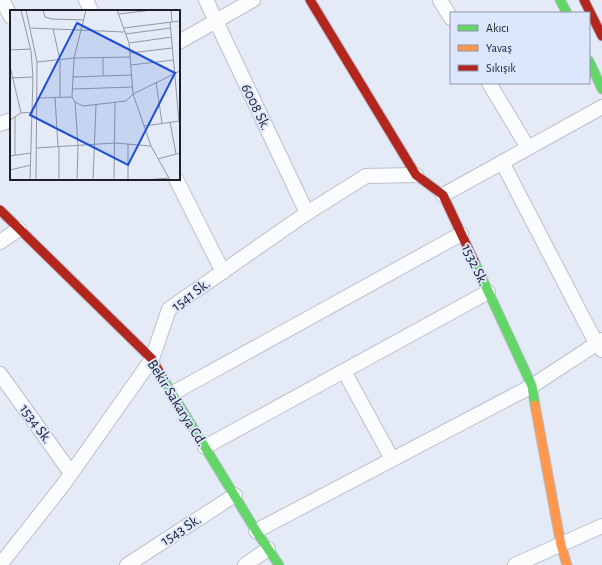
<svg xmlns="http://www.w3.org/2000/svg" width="602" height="565" font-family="'Alegreya Sans',sans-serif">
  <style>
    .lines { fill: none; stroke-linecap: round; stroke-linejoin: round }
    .street-casing { stroke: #bbc0cb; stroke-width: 16 }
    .fast-casing { stroke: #bbc0cb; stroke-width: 11 }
    .slow-casing { stroke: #bbc0cb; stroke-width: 11 }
    .jam-casing { stroke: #bbc0cb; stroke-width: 11 }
    .street { stroke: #fbfcfe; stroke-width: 14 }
    .fast { stroke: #63d668; stroke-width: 9 }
    .slow { stroke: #ff974d; stroke-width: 9 }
    .jam { stroke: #b3261e; stroke-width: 9 }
    .labels { text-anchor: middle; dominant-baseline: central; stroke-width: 4; stroke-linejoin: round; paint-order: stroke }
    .street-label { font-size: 15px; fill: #1a1f29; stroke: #dce7fe }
    .inset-road { fill: none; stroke: #9399a4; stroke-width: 1 }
    .view { fill: #1d4ed8; fill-opacity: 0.15; stroke: #1d4ed8; stroke-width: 2 }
    .inset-edge { fill: none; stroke: #1a1f29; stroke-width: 2 }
  </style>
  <rect width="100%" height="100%" fill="#e4eaf6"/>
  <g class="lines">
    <defs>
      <g id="street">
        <polyline points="2,0 11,17"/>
        <polyline points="86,0 91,11"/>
        <polyline points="206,0 307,213"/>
        <polyline points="440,0 451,18"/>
        <polyline points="179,42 253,0"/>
        <polyline points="489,83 528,148"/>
        <polyline points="0,124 11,120"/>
        <polyline points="502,162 596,343 602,350"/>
        <polyline points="176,179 223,272"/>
        <polyline points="443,195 602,107"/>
        <polyline points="0,242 19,229"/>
        <polyline points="344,371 392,459"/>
        <polyline points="0,374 71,473"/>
        <polyline points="173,393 461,234"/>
        <polyline points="205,447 488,292"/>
        <polyline points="256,531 532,386 602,340"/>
        <polyline points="0,565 63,485 152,359 169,309 307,213 366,176 416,175"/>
        <polyline points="127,565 235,495"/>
        <polyline points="245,565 268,549"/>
        <polyline points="515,565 602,526"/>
      </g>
      <g id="fast">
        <polyline points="560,0 567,13"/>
        <polyline points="589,61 602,89"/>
        <polyline points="475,263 532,386 535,405"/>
        <polyline points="161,375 256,531 279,565"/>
      </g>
      <polyline id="slow" points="535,405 561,545 567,565"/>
      <g id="jam">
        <polyline points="310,0 416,175 443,195 475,263"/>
        <polyline points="584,0 602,36"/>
        <polyline points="0,210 152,359 161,375"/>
      </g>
    </defs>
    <use href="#street" class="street-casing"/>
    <use href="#fast" class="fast-casing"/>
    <use href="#slow" class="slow-casing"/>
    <use href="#jam" class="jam-casing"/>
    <use href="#street" class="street"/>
    <use href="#fast" class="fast"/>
    <use href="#slow" class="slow"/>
    <use href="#jam" class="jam"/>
  </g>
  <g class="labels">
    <g class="street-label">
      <text transform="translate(256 107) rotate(64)">6008 Sk.</text>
      <text transform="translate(475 265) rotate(65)">1532 Sk.</text>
      <text transform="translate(191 295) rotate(-37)">1541 Sk.</text>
      <text transform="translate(177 403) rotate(58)">Bekir Sakarya Cd.</text>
      <text transform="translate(36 424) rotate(54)">1534 Sk.</text>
      <text transform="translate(181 530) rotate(-33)">1543 Sk.</text>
    </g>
  </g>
  <g transform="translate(10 10)">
    <rect width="170" height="170" fill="#e4eaf6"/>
    <path class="inset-road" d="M11,0L21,41L23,67L20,170M16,0L27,52L26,170M33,0L35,7L42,9L74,10M107,0L119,33L123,84L141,136L160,170M161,0L162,12M108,4L143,0M160,12L169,111M21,18L114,22M114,18L170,11M43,19L50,50V87M115,24L161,18M119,33L162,27M0,40L21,39M120,43L162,38M93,48V66M27,52L64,48L121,47M121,55L163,50M0,56L11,103M63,67L122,65M0,68L23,67M146,72L152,113M63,79L123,77M45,87L48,137M28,88L62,87M65,92L73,96L116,91L123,84L170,61M0,110L11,103L23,102M160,112L166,144M134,116L170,111M118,134V170M26,138L105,133L141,136M5,145V107M0,146L21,143M148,149L170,143M0,160L21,155M49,170V137M67,170L68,135L65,92L62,87L64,48L76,0M83,170L86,95M104,170L105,92M134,170L159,168"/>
    <path class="view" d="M67,13L165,63L118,155L20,105Z"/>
    <rect width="170" height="170" class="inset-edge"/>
  </g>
  <rect x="450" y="12" width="140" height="72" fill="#dce7fe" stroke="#8e97a9"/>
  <rect x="458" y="25" width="20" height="6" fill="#63d668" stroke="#8e97a9"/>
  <text x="486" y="32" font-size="12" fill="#1a1f29">Akıcı</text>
  <rect x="458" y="45" width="20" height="6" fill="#ff974d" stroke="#8e97a9"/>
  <text x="486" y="52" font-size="12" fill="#1a1f29">Yavaş</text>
  <rect x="458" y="65" width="20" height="6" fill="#b3261e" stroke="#8e97a9"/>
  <text x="486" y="72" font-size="12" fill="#1a1f29">Sıkışık</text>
</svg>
